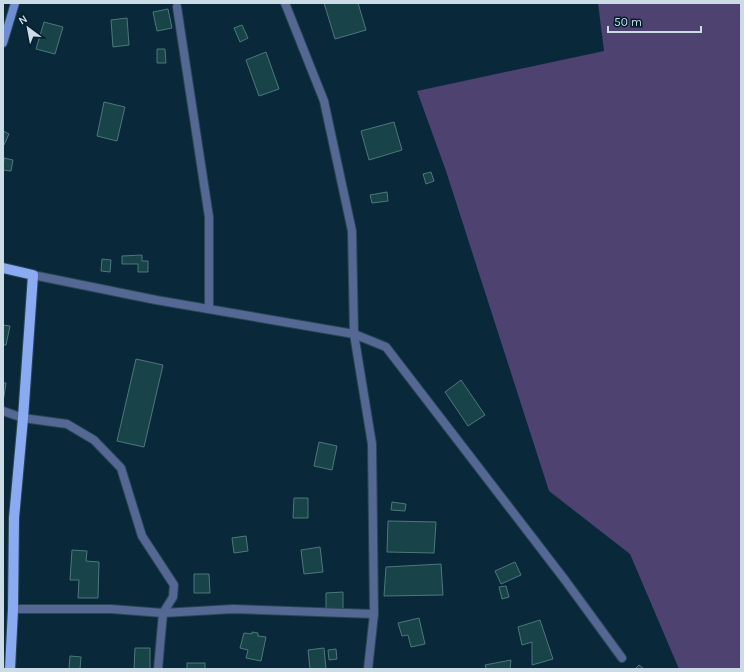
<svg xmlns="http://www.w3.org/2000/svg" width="744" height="672" font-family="Karla,sans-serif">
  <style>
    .green { fill: #4d4270 }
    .building { fill: #184449; stroke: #4d777d }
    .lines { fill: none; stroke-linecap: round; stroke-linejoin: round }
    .street-casing { stroke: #284656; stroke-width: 10 }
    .secondary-casing { stroke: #284656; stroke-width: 10 }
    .primary-casing { stroke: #284656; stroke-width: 12 }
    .street { stroke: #546893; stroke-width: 8 }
    .secondary { stroke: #6e8dd2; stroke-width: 8 }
    .primary { stroke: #8aabf2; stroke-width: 10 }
  </style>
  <rect width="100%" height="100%" fill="#09293a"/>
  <polygon class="green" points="598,3 741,3 741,669 679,669 630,554 549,491 446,171 417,91 604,51"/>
  <g class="building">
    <polygon points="324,3 358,3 366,30 335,39"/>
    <polygon points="168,9 172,28 157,31 153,12"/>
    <polygon points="127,18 129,45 113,47 111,20"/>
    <polygon points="44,22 63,27 55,54 36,49"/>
    <polygon points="242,25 248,38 240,42 234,28"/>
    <polygon points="157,49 165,49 166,63 157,63"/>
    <polygon points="266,52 279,89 259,96 246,60"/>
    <polygon points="104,102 125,107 117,141 97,136"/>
    <polygon points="394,122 402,150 369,160 361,131"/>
    <polygon points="3,131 9,134 4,145 3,144"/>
    <polygon points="4,158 13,160 11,171 3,170"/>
    <polygon points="431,172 434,181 426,184 423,174"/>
    <polygon points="387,192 388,201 372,203 370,195"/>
    <polygon points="142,255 142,261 148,261 148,272 138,272 138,264 122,264 122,256"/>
    <polygon points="102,259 111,260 110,272 101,271"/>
    <polygon points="3,325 10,326 6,345 3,345"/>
    <polygon points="136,359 163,365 144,447 117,441"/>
    <polygon points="461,380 485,415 468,426 445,392"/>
    <polygon points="3,383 6,383 3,402"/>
    <polygon points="319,442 337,446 332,470 314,466"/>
    <polygon points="294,498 308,498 308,518 293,518"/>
    <polygon points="392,502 406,504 405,511 391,510"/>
    <polygon points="388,521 436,522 434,553 387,552"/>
    <polygon points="246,536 248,551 234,553 232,538"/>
    <polygon points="320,547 323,572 304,574 301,550"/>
    <polygon points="72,550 87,551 86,561 99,562 98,598 78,598 79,580 70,580"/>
    <polygon points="515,562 521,575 501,584 495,571"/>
    <polygon points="441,564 443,595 384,596 386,567"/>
    <polygon points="194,574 209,574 210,593 194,593"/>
    <polygon points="506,586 509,597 502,599 499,587"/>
    <polygon points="343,592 343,609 326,609 326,593"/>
    <polygon points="419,618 425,644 411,647 408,635 402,636 398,623"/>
    <polygon points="540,620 553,659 532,665 532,642 522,645 518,627"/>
    <polygon points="252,632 258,633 258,636 266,637 261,661 246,658 248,650 240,648 244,633 252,634"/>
    <polygon points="135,648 150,648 150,669 134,669"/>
    <polygon points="324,648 326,669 310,669 308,650"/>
    <polygon points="336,649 337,659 329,660 328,650"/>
    <polygon points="70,656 81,657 80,669 69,669"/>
    <polygon points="511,660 510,669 486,669 485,665"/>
    <rect x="187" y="663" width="18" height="6"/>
    <polygon points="639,665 644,669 635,669"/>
  </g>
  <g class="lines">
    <defs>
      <g id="street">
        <polyline points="285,3 324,101 352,231 354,334 372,444 374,614 368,669"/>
        <polyline points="177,7 209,217 209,309"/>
        <polyline points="33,275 156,300 354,334 386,347 565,580 622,658"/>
        <polyline points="3,411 23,418 67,424 94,440 121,468 142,536 174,585 173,597 163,613 158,669"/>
        <polyline points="13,609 111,609 163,613 233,609 374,614"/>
      </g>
      <polyline id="secondary" points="3,43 15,3"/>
      <polyline id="primary" points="3,268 33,275 23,418 14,518 13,609 10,669"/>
    </defs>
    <use href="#street" class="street-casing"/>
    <use href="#secondary" class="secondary-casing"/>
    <use href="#primary" class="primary-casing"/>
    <use href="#street" class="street"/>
    <use href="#secondary" class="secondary"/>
    <use href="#primary" class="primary"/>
  </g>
  <rect width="744" height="672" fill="none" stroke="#cbdce7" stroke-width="8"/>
  <g transform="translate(28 28) rotate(328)" stroke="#001f2f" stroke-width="3" paint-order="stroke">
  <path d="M0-3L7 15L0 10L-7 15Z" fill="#cbdce7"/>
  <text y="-6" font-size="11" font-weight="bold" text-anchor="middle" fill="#cbdce7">N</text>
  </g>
  <path d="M608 26v6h93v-6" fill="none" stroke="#cbdce7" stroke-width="2"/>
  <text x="614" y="26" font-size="12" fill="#cbdce7" stroke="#001f2f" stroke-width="3" paint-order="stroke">50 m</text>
</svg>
